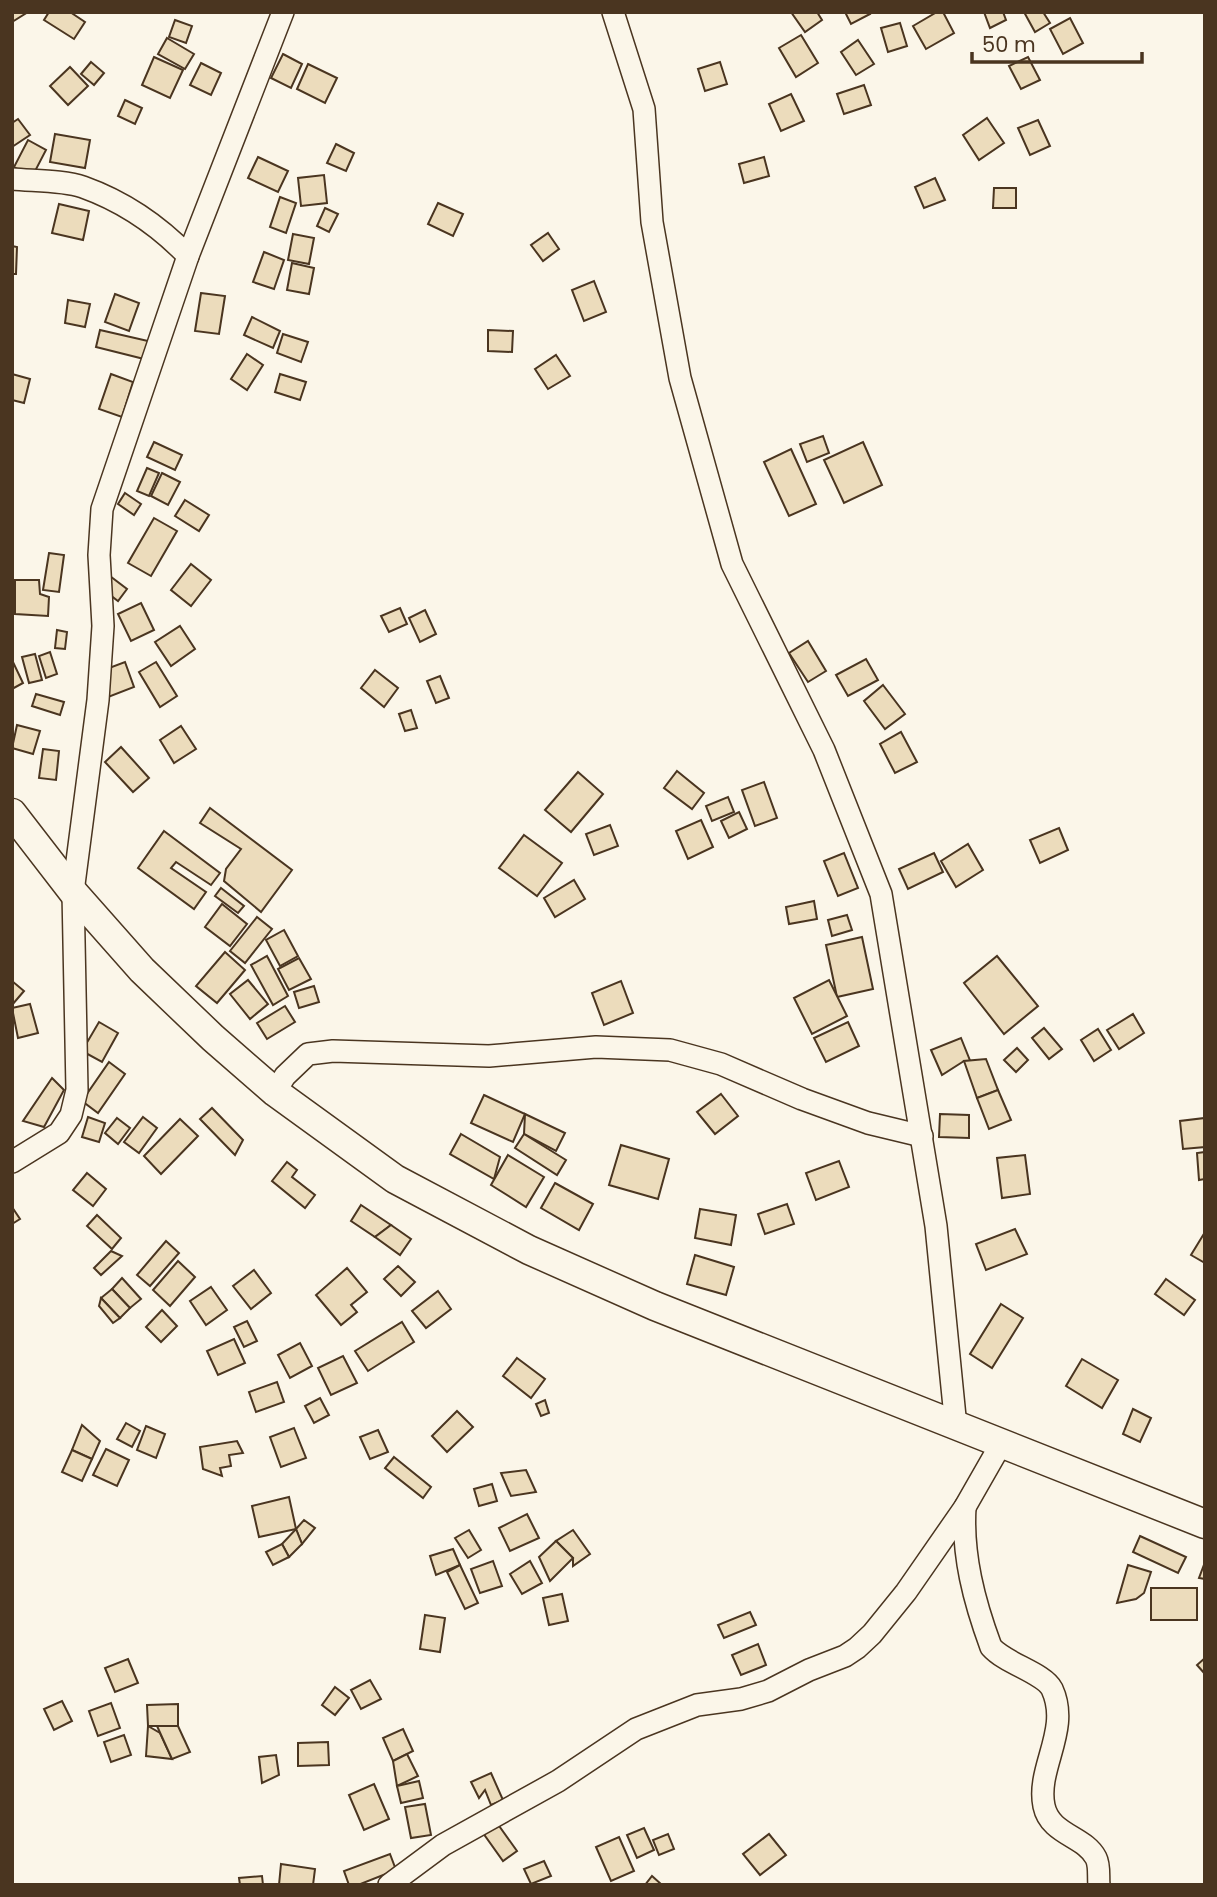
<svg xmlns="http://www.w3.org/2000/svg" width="1217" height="1897" font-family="Poppins,sans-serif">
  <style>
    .building { fill: #ecdcbc; stroke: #4a3520; stroke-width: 2 }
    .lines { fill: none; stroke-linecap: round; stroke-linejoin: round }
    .minor-casing { stroke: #4a3520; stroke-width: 24 }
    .secondary-casing { stroke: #4a3520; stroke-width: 31 }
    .minor { stroke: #fbf6e9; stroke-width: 21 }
    .secondary { stroke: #fbf6e9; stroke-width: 28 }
  </style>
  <rect width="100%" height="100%" fill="#fbf6e9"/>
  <g class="building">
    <polygon points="12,12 28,12 12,22"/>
    <polygon points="49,12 70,12 85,22 74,39 44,20"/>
    <polygon points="791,12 817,12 822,20 805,32"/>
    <polygon points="845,12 869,12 870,14 851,24"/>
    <polygon points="937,12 943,12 954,33 926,49 913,26"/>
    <polygon points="984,12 1003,12 1006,20 990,28"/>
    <polygon points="1024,12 1043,12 1050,23 1035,32"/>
    <polygon points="1070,18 1083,43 1063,54 1050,29"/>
    <polygon points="175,20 192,26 186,43 169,37"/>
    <polygon points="900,23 907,46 888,52 881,28"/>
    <polygon points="801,35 818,63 796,77 779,48"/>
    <polygon points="167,38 194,54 185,69 158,54"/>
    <polygon points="858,40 874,64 856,75 841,52"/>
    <polygon points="283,54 302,64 291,88 271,78"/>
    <polygon points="154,57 183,70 170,98 142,85"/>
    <polygon points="1028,57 1040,80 1021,89 1009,66"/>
    <polygon points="91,62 104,73 94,85 81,74"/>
    <polygon points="720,62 727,84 705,91 698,69"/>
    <polygon points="201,63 221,73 211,95 190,85"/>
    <polygon points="308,64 337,78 325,103 297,89"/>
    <polygon points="70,67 88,86 68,105 50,86"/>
    <polygon points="864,85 871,105 844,114 837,94"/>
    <polygon points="791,94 804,121 781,131 769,104"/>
    <polygon points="125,100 142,108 135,124 118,116"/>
    <polygon points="987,118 1004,143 979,160 963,135"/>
    <polygon points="18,119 30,135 12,147 12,123"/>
    <polygon points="1038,120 1050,146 1030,155 1018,128"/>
    <polygon points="55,134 90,140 85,168 50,162"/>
    <polygon points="28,140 46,150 32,177 14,167"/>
    <polygon points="336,144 354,153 346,171 327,163"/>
    <polygon points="258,157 288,171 278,192 248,178"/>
    <polygon points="764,157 769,176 744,183 739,164"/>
    <polygon points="324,175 327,203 301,206 298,178"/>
    <polygon points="935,178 945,200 924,208 915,187"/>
    <polygon points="994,188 1016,188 1016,208 993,208"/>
    <polygon points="280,197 296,203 286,233 270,227"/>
    <polygon points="438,203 463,214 453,236 428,224"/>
    <polygon points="59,204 89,211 83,240 52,233"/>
    <polygon points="325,208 338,214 329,232 317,226"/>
    <polygon points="548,233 559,249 543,261 531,245"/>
    <polygon points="293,234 314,238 309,264 288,260"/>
    <polygon points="12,246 17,247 16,274 12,274"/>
    <polygon points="264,252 284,260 274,289 253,282"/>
    <polygon points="292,263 314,268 309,294 287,290"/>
    <polygon points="594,281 606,312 584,321 572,290"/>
    <polygon points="201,293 225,296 219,334 195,331"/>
    <polygon points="115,294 139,303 129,331 105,322"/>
    <polygon points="68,300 90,304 85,327 65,323"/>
    <polygon points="252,317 280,331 273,348 244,335"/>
    <polygon points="100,330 148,341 144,359 96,347"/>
    <polygon points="488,330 513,331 512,352 488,351"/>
    <polygon points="283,334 308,342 301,362 277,353"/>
    <polygon points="247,354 263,365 247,390 231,379"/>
    <polygon points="556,355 570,376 548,389 535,369"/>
    <polygon points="12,374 30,379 24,403 12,400"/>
    <polygon points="111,374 133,382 122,417 99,409"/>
    <polygon points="280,374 306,382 300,400 275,392"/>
    <polygon points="823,436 829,453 807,462 800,444"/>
    <polygon points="154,442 182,455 175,470 147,457"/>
    <polygon points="863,442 882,485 844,503 824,460"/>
    <polygon points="791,449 816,504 789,516 764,462"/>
    <polygon points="147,468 159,473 149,496 137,491"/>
    <polygon points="162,473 180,482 168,505 151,496"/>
    <polygon points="125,493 141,504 134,515 118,504"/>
    <polygon points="185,500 209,515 199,531 175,516"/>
    <polygon points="154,518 177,531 151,576 128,563"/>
    <polygon points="49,553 64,555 59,592 43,590"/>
    <polygon points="191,564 211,580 191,606 171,590"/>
    <polygon points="102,570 127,589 118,601 93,582"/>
    <polygon points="15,580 39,580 40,594 49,597 48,616 15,614"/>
    <polygon points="141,603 154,630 131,641 118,614"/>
    <polygon points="400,608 407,624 389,632 381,616"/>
    <polygon points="425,610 436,634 420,642 409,618"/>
    <polygon points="180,626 195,649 171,666 155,642"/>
    <polygon points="57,630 67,632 65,649 55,648"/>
    <polygon points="808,641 826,671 808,682 789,653"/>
    <polygon points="50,652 57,674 46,678 39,656"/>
    <polygon points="35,654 42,680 29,683 22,657"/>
    <polygon points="866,659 878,680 848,696 836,675"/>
    <polygon points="12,660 23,683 12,689"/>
    <polygon points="125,662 134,687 103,699 93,674"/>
    <polygon points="156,662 177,696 160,707 139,672"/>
    <polygon points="375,670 398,688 384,707 361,688"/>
    <polygon points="440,676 449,698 436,703 427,681"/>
    <polygon points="883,685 905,714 885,729 864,701"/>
    <polygon points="36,694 64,702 60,715 32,706"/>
    <polygon points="411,710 417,728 405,731 399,714"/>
    <polygon points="17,725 40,731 33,754 12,748"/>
    <polygon points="181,726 196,749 174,763 160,740"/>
    <polygon points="901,732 917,762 895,773 880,744"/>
    <polygon points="121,747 149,778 133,792 105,762"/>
    <polygon points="43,749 59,751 56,780 39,778"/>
    <polygon points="677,771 704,793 692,809 664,788"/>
    <polygon points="578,772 603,794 571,832 545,810"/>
    <polygon points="764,782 777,818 755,826 742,790"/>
    <polygon points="728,797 734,812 712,821 706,806"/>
    <polygon points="210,808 292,870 261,912 224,881 226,869 241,849 200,823"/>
    <polygon points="739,812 747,829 729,838 721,821"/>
    <polygon points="701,820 713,847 688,859 676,831"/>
    <polygon points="610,825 618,846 594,855 586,834"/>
    <polygon points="1059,828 1068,850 1040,863 1030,840"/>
    <polygon points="164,831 220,873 211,885 176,862 171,868 206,892 194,909 138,868"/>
    <polygon points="524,835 562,863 537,896 499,868"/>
    <polygon points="968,844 983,870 956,887 941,861"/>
    <polygon points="844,853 858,888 838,896 824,861"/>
    <polygon points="934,853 943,872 908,889 899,869"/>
    <polygon points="574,880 585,899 555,917 544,898"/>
    <polygon points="221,888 244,906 238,913 215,896"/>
    <polygon points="814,901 817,919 789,924 786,907"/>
    <polygon points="222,904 247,924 230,946 205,927"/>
    <polygon points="847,915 852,930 832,936 828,920"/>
    <polygon points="257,917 272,929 245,963 230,951"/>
    <polygon points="284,930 298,956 280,966 266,940"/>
    <polygon points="862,937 873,989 837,997 826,945"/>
    <polygon points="225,952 245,970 217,1003 196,986"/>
    <polygon points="267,956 288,996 273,1005 251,965"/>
    <polygon points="997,956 1038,1006 1004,1034 964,983"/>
    <polygon points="299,958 311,979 289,990 278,969"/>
    <polygon points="248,980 268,1004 250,1019 230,994"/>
    <polygon points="829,980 847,1016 812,1034 794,998"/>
    <polygon points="12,981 24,991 12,1005"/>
    <polygon points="621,981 633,1013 604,1025 592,993"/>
    <polygon points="314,986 319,1002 299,1008 294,992"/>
    <polygon points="30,1004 38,1033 18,1038 12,1008"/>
    <polygon points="285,1006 295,1022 267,1039 257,1023"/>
    <polygon points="1133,1014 1144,1033 1119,1049 1107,1030"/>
    <polygon points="99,1022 118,1033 102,1062 82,1051"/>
    <polygon points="848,1022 859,1046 826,1062 814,1038"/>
    <polygon points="1044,1028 1062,1049 1049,1059 1032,1038"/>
    <polygon points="1098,1029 1111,1050 1094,1061 1081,1040"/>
    <polygon points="961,1038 971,1063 964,1061 942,1075 931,1050"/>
    <polygon points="1017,1048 1028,1060 1016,1072 1004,1060"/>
    <polygon points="986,1059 998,1090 977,1098 964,1061"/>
    <polygon points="109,1062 125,1074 98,1113 82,1101"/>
    <polygon points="52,1078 64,1090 44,1127 23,1121"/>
    <polygon points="998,1090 1011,1120 989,1129 977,1098"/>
    <polygon points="721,1094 738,1116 715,1134 697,1112"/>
    <polygon points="484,1095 525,1114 513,1142 471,1123"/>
    <polygon points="212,1108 243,1140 235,1155 200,1119"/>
    <polygon points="525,1114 565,1133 556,1151 524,1134"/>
    <polygon points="940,1114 969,1115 969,1138 939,1137"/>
    <polygon points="88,1117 105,1123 99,1142 82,1137"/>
    <polygon points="143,1117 157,1128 139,1153 124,1142"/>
    <polygon points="117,1118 130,1128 118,1144 105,1133"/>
    <polygon points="1205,1118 1205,1147 1183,1149 1180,1121"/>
    <polygon points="180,1119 198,1136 161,1174 144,1156"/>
    <polygon points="461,1134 500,1157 494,1179 450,1154"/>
    <polygon points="524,1134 566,1160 557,1175 515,1148"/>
    <polygon points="621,1145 669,1159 658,1199 609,1185"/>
    <polygon points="1205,1152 1205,1179 1199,1180 1197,1153"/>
    <polygon points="508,1155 544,1177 526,1207 491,1185"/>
    <polygon points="1025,1155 1030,1194 1002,1198 997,1158"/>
    <polygon points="839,1161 849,1187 816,1200 806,1173"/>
    <polygon points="287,1162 297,1170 292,1177 315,1195 305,1208 272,1181"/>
    <polygon points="87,1173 106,1189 93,1206 73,1190"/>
    <polygon points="555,1183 593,1204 579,1230 541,1208"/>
    <polygon points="787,1204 794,1224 765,1234 758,1214"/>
    <polygon points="361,1205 391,1225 375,1237 351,1221"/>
    <polygon points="12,1207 20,1219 12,1224"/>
    <polygon points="700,1209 736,1215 731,1245 695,1238"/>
    <polygon points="97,1215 121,1238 112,1249 87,1226"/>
    <polygon points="391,1225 411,1239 400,1255 375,1237"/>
    <polygon points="1015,1229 1027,1254 986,1270 976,1244"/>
    <polygon points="1205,1232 1205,1263 1191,1255"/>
    <polygon points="166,1241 179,1253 150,1286 137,1275"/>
    <polygon points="111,1251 122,1256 101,1275 94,1268"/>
    <polygon points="695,1255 734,1267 726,1295 687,1284"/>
    <polygon points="178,1261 195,1277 170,1306 153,1290"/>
    <polygon points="398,1266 415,1282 401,1296 384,1279"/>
    <polygon points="347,1268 367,1292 351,1305 357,1312 341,1325 316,1295"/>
    <polygon points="254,1270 271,1293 251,1309 233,1286"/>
    <polygon points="122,1278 141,1299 130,1308 112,1289"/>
    <polygon points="1166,1279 1195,1300 1184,1315 1155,1294"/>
    <polygon points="211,1287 227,1310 206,1325 190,1301"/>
    <polygon points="112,1289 130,1308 120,1318 101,1298"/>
    <polygon points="438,1291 451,1309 426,1328 412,1311"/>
    <polygon points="101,1298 120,1318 113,1323 99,1306"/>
    <polygon points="1001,1304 1023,1318 992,1368 970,1354"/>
    <polygon points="162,1310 177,1326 161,1342 146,1327"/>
    <polygon points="247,1321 257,1341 244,1347 234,1327"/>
    <polygon points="402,1322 414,1342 368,1371 355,1351"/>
    <polygon points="234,1339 245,1363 218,1375 207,1351"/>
    <polygon points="300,1343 312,1366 290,1378 278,1355"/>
    <polygon points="343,1356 357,1383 331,1395 318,1368"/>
    <polygon points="517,1358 545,1379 531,1398 503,1376"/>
    <polygon points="1082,1359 1118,1380 1102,1408 1066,1386"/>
    <polygon points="277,1382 284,1402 256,1412 249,1392"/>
    <polygon points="320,1398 329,1415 314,1423 305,1406"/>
    <polygon points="545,1400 549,1413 541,1416 536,1404"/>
    <polygon points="1133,1409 1151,1418 1140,1442 1123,1434"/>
    <polygon points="457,1411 473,1427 447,1452 432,1436"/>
    <polygon points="126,1423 140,1431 132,1447 117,1439"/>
    <polygon points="82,1425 100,1441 92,1459 72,1450"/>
    <polygon points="146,1426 165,1434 156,1458 137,1450"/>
    <polygon points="294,1428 306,1458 281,1467 270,1437"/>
    <polygon points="378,1430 388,1452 370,1459 360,1437"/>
    <polygon points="237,1441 243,1453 229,1455 231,1466 220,1468 222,1476 203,1469 200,1447"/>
    <polygon points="106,1449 129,1460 117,1486 93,1475"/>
    <polygon points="72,1450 92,1459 82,1481 62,1472"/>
    <polygon points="394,1457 431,1487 423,1498 385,1468"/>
    <polygon points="526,1470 536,1492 511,1496 501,1473"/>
    <polygon points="492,1484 497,1501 479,1506 474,1489"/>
    <polygon points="289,1497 296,1529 259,1537 252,1506"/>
    <polygon points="527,1514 539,1538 510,1551 499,1528"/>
    <polygon points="304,1520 315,1528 302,1544 296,1529"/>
    <polygon points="296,1529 302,1544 289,1557 282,1544"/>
    <polygon points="469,1530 481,1550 468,1558 455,1538"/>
    <polygon points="573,1530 590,1554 573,1566 573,1558 556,1541"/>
    <polygon points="1140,1536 1186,1557 1178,1573 1133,1552"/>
    <polygon points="556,1541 573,1558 550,1581 539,1557"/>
    <polygon points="282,1544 289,1557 273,1565 266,1552"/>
    <polygon points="453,1549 460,1565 436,1575 430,1556"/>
    <polygon points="493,1561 502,1586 480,1593 471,1569"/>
    <polygon points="530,1561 542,1583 522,1594 510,1574"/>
    <polygon points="1205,1562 1205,1579 1199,1578"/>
    <polygon points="460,1565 478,1603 465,1609 447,1572"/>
    <polygon points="1128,1565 1151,1572 1144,1593 1136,1599 1117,1603"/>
    <rect x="1151" y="1588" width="46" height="32"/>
    <polygon points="562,1594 568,1621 549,1625 543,1598"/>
    <polygon points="750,1612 756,1625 724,1638 718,1625"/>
    <polygon points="425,1615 445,1618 440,1652 420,1649"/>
    <polygon points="758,1644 766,1665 741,1675 732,1655"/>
    <polygon points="1205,1658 1205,1674 1197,1665"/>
    <polygon points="128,1659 138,1683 115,1692 105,1668"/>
    <polygon points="370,1680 381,1699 361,1709 351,1690"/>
    <polygon points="335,1687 349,1698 335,1715 322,1705"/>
    <polygon points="62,1701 72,1721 54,1730 44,1709"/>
    <polygon points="111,1703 120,1728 98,1736 89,1711"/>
    <polygon points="178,1704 178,1726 148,1726 147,1705"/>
    <polygon points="148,1726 160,1733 172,1759 146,1756"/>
    <polygon points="157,1726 178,1726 190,1752 172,1759"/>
    <polygon points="403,1729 413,1751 393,1761 383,1738"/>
    <polygon points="124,1735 131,1755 111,1762 104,1742"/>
    <polygon points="328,1742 329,1765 298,1766 298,1743"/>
    <polygon points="407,1754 418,1776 397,1786 393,1761"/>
    <polygon points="276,1755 279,1775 262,1783 259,1757"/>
    <polygon points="491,1773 503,1800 491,1805 485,1790 479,1798 471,1782"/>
    <polygon points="419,1781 423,1798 401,1803 397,1786"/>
    <polygon points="374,1784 389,1819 364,1830 349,1795"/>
    <polygon points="425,1804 431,1835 411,1838 405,1807"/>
    <polygon points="497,1823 517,1851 503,1861 483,1833"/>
    <polygon points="644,1828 654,1850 637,1858 627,1835"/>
    <polygon points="668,1834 674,1849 659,1855 653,1840"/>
    <polygon points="769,1834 786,1855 760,1875 743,1854"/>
    <polygon points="619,1837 634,1871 611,1881 596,1847"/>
    <polygon points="390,1854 396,1870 358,1885 349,1885 344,1871"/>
    <polygon points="544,1861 551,1876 531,1884 524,1869"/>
    <polygon points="281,1864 315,1869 313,1885 279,1885"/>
    <polygon points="262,1876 263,1885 240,1885 239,1878"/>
    <polygon points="652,1876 662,1885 645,1885"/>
  </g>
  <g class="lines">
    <defs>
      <g id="minor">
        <polyline points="613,12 644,109 652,222 680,378 732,564 824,750 881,894 936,1226 956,1427"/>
        <path d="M12,179C33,181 64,180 83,187C122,201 159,226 188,256"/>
        <polyline points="275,1092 285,1076 308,1054 333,1051 489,1056 596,1047 670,1050 721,1064 802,1099 868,1123 922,1136"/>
        <polyline points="12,1162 59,1133 71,1115 77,1090 73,892 98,700 103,626 99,555 102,509 188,256 283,12"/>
        <path d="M965,1507C962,1555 974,1601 991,1647C1006,1664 1044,1673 1052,1689C1071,1730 1036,1768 1044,1806C1050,1835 1085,1836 1096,1858C1100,1866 1098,1876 1099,1885"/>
        <polyline points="389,1885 443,1845 558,1781 636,1729 697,1705 741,1699 768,1691 809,1670 845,1656 857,1648 872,1634 906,1592 965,1507 1001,1444"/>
      </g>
      <polyline id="secondary" points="12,813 73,892 142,970 213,1038 275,1092 395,1179 529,1250 655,1306 1205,1524"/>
    </defs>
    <use href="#minor" class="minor-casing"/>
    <use href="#secondary" class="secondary-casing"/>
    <use href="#minor" class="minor"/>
    <use href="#secondary" class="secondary"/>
  </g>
  <rect width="1217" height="1897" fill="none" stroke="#4a3520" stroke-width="28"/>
  <path d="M972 52v10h170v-10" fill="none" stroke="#4a3520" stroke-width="3.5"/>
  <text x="982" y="52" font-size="21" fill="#4a3520" stroke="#fbf6e9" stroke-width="5" paint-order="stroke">50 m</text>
</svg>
